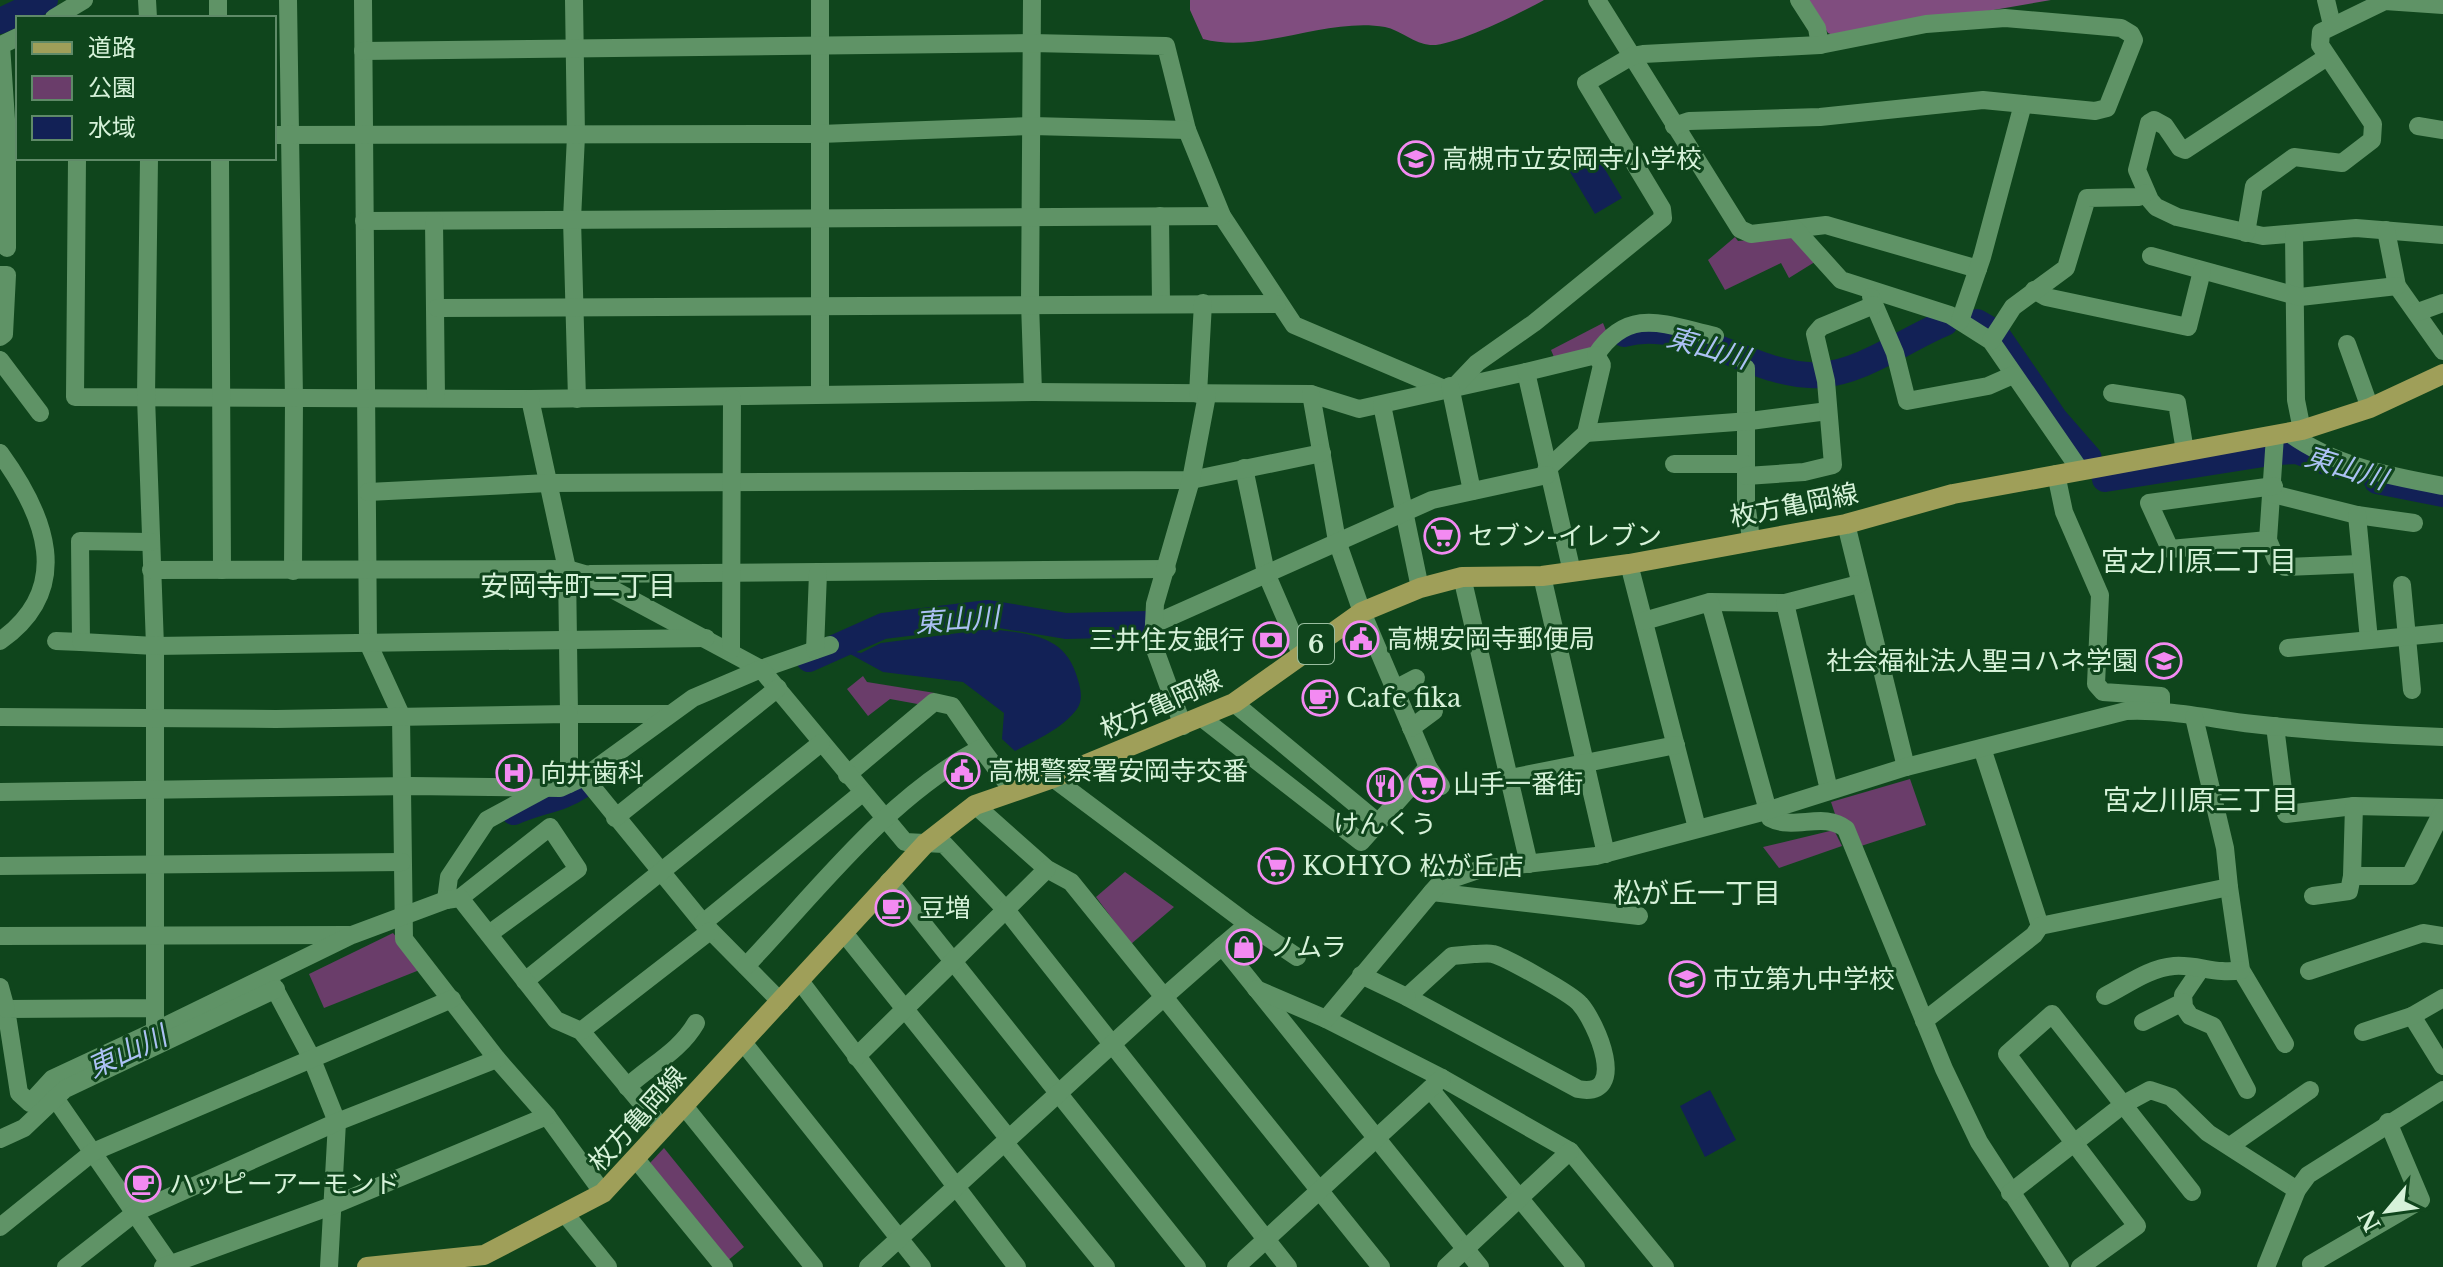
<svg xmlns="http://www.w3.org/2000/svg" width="2443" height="1267" font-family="'Libre Baskerville','Noto Sans JP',serif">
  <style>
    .green { fill: #6a3d6a }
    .forest { fill: #804d7f }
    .water { fill: #122156 }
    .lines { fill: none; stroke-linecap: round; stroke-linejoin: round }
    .river { stroke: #122156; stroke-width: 26 }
    .minor { stroke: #5f9366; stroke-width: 18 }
    .major { stroke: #9f9f59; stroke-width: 20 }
    .labels { text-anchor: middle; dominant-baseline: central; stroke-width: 6; stroke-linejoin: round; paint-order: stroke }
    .shield { fill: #0f451c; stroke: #9abea0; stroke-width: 2 }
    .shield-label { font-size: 24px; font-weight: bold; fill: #d6f2d9 }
    .poi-label { font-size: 26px; fill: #d6f2d9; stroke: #0f451c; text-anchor: start }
    .street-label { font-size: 26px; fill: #d6f2d9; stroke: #0f451c }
    .water-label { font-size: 28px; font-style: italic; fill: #acc1f4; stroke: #0f451c }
    .neighbourhood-label { font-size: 28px; fill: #d6f2d9; stroke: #0f451c }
  </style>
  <rect width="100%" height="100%" fill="#0f451c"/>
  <g class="green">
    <polygon points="1793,236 1818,260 1789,278 1781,263 1725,290 1708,260 1735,237 1738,241"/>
    <polygon points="1603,323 1607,333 1591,351 1556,362 1551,350"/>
    <polygon points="863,676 867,682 935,693 923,705 890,699 868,716 847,689"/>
    <polygon points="1910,779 1926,825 1861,846 1835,814 1831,802"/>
    <polygon points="1834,830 1842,846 1779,868 1763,847"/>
    <polygon points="1125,872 1174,907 1131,944 1096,897"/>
    <polygon points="393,933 422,969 324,1008 309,974"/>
    <polygon points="664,1148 744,1247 726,1262 650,1163"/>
  </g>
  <g class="forest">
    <path d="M1190,0H1544C1522,12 1453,47 1430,45C1415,44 1400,30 1385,27C1327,17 1260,54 1203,39L1190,10Z"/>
    <polygon points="1807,0 2051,0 1837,37 1828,33"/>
  </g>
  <g class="water">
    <polygon points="1594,151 1622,198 1595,214 1567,167"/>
    <path d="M990,629C1030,634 1066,634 1078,680C1081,690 1083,700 1077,709C1062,729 1036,740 1015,751L1002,739L1004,713L963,682L883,672L841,649L861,653L881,643Z"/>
    <polygon points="1710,1090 1736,1140 1705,1157 1680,1106"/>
  </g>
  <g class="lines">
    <g class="river">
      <polyline points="0,21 45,0"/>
      <polyline points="1977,322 1996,333 2055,419 2089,458"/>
      <path d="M1624,334C1689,316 1754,379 1820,375C1863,372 1906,339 1945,323"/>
      <polyline points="2105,479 2276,452 2297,451 2337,466"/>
      <polyline points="2377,481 2443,494"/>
      <polyline points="809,659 883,626 988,613 1066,626 1147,624"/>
      <path d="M514,812C538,801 560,800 581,786"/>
    </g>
    <g class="minor">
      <polyline points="147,0 148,18"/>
      <polyline points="218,0 218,18"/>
      <polyline points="288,0 294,399 293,571"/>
      <polyline points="363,0 368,643 401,715 404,939 497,1059 547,1116 603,1193"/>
      <polyline points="574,0 576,136 572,219 577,399"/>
      <polyline points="820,0 820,394"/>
      <polyline points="1032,0 1030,303 1033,392"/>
      <polyline points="1597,0 1740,229 1751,234 1826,225 1978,269"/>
      <polyline points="1799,0 1817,28 1820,45"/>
      <polyline points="2326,0 2332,25"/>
      <polyline points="54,18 84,0"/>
      <polyline points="363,51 1032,43 1166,46 1187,130 1222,216 1294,325 1442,388"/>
      <polyline points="2327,57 2185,150 2180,148 2165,126 2154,120 2149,123 2137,170 2150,200 2156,207 2177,217 2263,236 2356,228 2443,235"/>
      <polyline points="2418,126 2443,130"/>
      <polyline points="274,135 820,134 1032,126 1187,130"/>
      <polyline points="77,158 75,397 530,399 1033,392 1311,394 1359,409 1526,372 1572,572"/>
      <polyline points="149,158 146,397 155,646 155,1031 52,1079 30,1103 19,1093 6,1009 154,1008"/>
      <polyline points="220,158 222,570"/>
      <polyline points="1160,216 1161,304"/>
      <polyline points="364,221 1222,216"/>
      <polyline points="434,221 436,397"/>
      <polyline points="1795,229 1841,280 1950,315 1991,341 2080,470"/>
      <polyline points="2386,230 2397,286 2443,351"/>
      <polyline points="2246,233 2254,186 2294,157 2342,163 2372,140 2373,124 2320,45 2321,32 2385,1 2443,5"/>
      <polyline points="2294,235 2296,400 2302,430"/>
      <polyline points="7,248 7,134 1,45 18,37"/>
      <polyline points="2151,256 2300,297 2397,286"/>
      <polyline points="0,275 7,275 4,334 0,337"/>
      <polyline points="2034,290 2046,297 2188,327 2202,271"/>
      <polyline points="1871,297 1895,353 1907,401 1988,386 2013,375"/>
      <polyline points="437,308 1277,304"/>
      <polyline points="2418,312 2443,303"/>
      <polyline points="1960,321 1982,257 2023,104"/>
      <polyline points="1991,341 2013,307 2066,268 2087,198 2139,197 2146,193"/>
      <polyline points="2347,344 2370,408"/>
      <polyline points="0,360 40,413"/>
      <polyline points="1746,368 1746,502 1751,539"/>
      <path d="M1526,372L1596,355C1629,305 1666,325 1715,336"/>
      <polyline points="1457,384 1477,363 1534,323 1663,218 1662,209 1586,83 1632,56 1643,54 1820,45 1926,24 2005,18 2121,28 2131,34 2134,40 2107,108 2095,111 1983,100 1820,117 1689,121 1674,126"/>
      <polyline points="1450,386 1472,491"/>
      <polyline points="2112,393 2177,403 2185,451"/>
      <polyline points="1198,394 1203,303"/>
      <polyline points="1311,394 1337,541 1362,612 1428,767"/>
      <polyline points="530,399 567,569 569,714 668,714"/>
      <polyline points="1382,405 1420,588"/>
      <polyline points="1586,433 1750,421 1828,411"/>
      <path d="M2289,433C2334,466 2389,476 2443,486"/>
      <polyline points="2275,436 2268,540 2276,559 2285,567 2359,564"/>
      <path d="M0,453C45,515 75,588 0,641"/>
      <polyline points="1674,464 1745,464"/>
      <polyline points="1244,468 1266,573 1301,654"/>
      <polyline points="1546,470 1586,433 1602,365 1596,355"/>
      <polyline points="2056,474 2064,512 2100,595 2096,684 2103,692 2161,696 2161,709"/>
      <polyline points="1746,476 1804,472 1833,465 1826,381 1815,334 1821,327 1874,305"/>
      <polyline points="368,492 548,483 1191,480 1322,453"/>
      <polyline points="2273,494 2357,515 2414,523"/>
      <polyline points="2357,515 2369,640"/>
      <polyline points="1846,524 1906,767"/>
      <polyline points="2268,540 2170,549 2149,503 2274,486"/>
      <polyline points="1629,564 1697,828"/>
      <polyline points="151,570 567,569 584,574 761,669 830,645"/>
      <polyline points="590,574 1167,569"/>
      <polyline points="1542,576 1606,854"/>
      <polyline points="1462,577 1529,864"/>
      <polyline points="2402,585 2412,690"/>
      <polyline points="1710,602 1785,603 1859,584"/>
      <polyline points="1785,603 1829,790"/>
      <path d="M1644,621L1710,602L1770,818C1794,831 1824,811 1846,829L1944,1069L1979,1142L2060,1267"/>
      <polyline points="1154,624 1432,500 1547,475"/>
      <polyline points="56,641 81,642 80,541 151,542"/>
      <polyline points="81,642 155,646 706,638"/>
      <polyline points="2288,648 2443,633"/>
      <polyline points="731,650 732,398"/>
      <polyline points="815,650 818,573"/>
      <polyline points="1395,689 1416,678"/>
      <polyline points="1234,703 1376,821"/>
      <polyline points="0,717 276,719 569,714 569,784"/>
      <polyline points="1202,718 1361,842 1428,767 1441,786"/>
      <polyline points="1183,726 1153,644 1155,604 1191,480 1207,395"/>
      <polyline points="2275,726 2286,814 2354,806 2443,808"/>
      <polyline points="1411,728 1434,711"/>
      <polyline points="1982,748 2040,926"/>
      <polyline points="847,775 934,702 952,706 981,748"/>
      <polyline points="584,777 703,923 781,1002"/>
      <polyline points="1053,778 1248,924"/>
      <polyline points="1510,778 1676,745"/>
      <polyline points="0,792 411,786 560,788 584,777 693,698 761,669 905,842 944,844 1007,911 1288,1267"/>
      <polyline points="975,805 1047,869 1071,882 1164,997 1222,946 1480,1267"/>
      <polyline points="615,818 778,688"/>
      <polyline points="0,866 402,862"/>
      <polyline points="2352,876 2354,806"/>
      <polyline points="889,881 1197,1267"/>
      <polyline points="2229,887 2241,970 2285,1044"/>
      <polyline points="1432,892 1639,916"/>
      <polyline points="2313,896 2349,891 2352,876 2410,876 2443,810"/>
      <polyline points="460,898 550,827 578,869 489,934"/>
      <polyline points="446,900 449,877 487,820 544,789"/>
      <polyline points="703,923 862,793"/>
      <polyline points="844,933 1009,1139"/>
      <polyline points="0,936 349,935"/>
      <polyline points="1222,946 1248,924 1297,957"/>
      <path d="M1474,954C1480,954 1488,953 1493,954C1507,958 1572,994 1580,1004C1596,1022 1630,1099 1578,1089L1407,997L1452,956Z"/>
      <path d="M746,966C818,890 887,798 981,748L1012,790"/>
      <polyline points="2200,970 2183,995 2184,1007 2190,1016 2213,1026 2247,1090"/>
      <polyline points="2309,971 2423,933 2443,936"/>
      <polyline points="1361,975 1407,997"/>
      <polyline points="270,980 311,1057 337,1122 329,1267"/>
      <polyline points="525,981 821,743"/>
      <polyline points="800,981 1017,1267"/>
      <polyline points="0,987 6,1009"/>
      <polyline points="1256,989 1326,1019 1442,1078 1570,1151 1665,1267"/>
      <path d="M2105,996C2127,985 2149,968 2174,966C2197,964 2217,975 2241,970"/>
      <polyline points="2412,1016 2443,1066"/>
      <path d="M1326,1019L1432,892L1440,883L1481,869L1596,856L1766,811L1906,767L2126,711C2169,709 2211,719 2253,724C2316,731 2380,735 2443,737"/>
      <polyline points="1924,1021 2034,935 2040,926 2229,887 2225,848 2194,717"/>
      <polyline points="2143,1022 2183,1002"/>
      <polyline points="155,1031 352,935 446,900 460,898 556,1020 581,1031 663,1129"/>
      <polyline points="581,1031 710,931"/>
      <polyline points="2363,1032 2412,1016 2443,998"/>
      <polyline points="742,1041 922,1267"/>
      <polyline points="856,1057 1047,869"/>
      <path d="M627,1087C651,1065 680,1051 696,1023"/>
      <polyline points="1430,1089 1576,1267"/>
      <polyline points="55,1098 172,1267"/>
      <polyline points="684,1106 814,1267"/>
      <polyline points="0,1139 24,1128 65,1089 276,989"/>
      <polyline points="1005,1143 1106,1267"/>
      <polyline points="2230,1146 2310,1090"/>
      <polyline points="635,1158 724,1267"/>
      <polyline points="2010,1193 2124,1104 2150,1090 2171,1097 2208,1133 2297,1190"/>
      <polyline points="566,1215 608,1267"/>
      <polyline points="0,1227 93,1152 452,999"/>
      <polyline points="66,1267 136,1212 337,1122 497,1059"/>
      <polyline points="163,1267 334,1205 547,1116"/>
      <polyline points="868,1267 1164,997 1381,1267"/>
      <polyline points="1236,1267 1442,1078"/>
      <polyline points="1446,1267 1570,1151"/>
      <polyline points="2080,1267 2137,1226 2007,1054 2052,1014 2192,1192"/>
      <polyline points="2266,1267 2297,1190 2308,1175 2443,1090"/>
      <polyline points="2312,1267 2311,1264 2421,1200 2388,1122"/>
    </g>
    <polyline class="major" points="367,1267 484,1255 603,1193 925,844 975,805 1053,778 1234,703 1362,612 1420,588 1462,577 1542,576 1629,564 1846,524 1953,494 2302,430 2370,408 2443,374"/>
  </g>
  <defs>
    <symbol id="school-ring" viewBox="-11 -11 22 22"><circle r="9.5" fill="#0f451c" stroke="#f38af2" stroke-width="1.5"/><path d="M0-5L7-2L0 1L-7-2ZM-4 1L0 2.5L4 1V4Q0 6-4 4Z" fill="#f38af2"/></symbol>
    <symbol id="supermarket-ring" viewBox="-11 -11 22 22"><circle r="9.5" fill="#0f451c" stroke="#f38af2" stroke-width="1.5"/><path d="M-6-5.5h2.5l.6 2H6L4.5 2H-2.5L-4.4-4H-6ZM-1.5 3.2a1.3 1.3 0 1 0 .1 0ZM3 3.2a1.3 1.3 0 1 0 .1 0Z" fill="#f38af2"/></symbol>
    <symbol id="civic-ring" viewBox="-11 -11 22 22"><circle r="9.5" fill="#0f451c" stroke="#f38af2" stroke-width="1.5"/><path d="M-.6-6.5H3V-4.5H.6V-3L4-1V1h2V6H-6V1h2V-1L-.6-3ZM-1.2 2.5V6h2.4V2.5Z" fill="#f38af2"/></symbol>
    <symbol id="bank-ring" viewBox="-11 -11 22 22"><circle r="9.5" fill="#0f451c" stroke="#f38af2" stroke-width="1.5"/><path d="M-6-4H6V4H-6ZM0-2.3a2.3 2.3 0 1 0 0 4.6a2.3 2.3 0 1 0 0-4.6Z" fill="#f38af2"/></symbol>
    <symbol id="cafe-ring" viewBox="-11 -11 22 22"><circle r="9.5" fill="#0f451c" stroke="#f38af2" stroke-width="1.5"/><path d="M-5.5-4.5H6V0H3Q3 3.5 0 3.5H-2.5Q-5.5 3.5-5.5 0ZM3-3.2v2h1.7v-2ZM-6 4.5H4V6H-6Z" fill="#f38af2"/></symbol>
    <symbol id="hospital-ring" viewBox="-11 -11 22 22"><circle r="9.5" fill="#0f451c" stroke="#f38af2" stroke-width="1.5"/><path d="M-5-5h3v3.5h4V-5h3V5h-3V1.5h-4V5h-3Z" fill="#f38af2"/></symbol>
    <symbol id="restaurant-ring" viewBox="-11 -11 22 22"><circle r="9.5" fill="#0f451c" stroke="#f38af2" stroke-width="1.5"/><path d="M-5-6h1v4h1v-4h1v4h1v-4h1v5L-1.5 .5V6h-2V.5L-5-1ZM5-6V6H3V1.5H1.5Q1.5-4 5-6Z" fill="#f38af2"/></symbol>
    <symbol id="shop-ring" viewBox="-11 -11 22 22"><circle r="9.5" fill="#0f451c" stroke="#f38af2" stroke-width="1.5"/><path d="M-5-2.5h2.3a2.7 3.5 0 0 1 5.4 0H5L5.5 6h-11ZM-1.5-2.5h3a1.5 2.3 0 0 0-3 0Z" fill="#f38af2"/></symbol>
  </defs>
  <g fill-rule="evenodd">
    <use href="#school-ring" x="1396" y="139" width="40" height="40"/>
    <use href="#supermarket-ring" x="1422" y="516" width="40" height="40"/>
    <use href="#civic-ring" x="1341" y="619" width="40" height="40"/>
    <use href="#bank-ring" x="1251" y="620" width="40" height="40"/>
    <use href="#school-ring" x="2144" y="641" width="40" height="40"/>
    <use href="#cafe-ring" x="1300" y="678" width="40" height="40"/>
    <use href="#civic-ring" x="942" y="751" width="40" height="40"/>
    <use href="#hospital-ring" x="494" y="753" width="40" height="40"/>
    <use href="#supermarket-ring" x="1407" y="764" width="40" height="40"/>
    <use href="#restaurant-ring" x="1365" y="766" width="40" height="40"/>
    <use href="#supermarket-ring" x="1256" y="846" width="40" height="40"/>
    <use href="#cafe-ring" x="873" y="888" width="40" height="40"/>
    <use href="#shop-ring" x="1224" y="927" width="40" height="40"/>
    <use href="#school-ring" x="1667" y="959" width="40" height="40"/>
    <use href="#cafe-ring" x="123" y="1164" width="40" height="40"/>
  </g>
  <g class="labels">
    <rect class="shield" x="1298" y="624" width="36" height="40" rx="6"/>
    <g class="shield-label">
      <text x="1316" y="644">6</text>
    </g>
    <g class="poi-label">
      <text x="1442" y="159">高槻市立安岡寺小学校</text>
      <text x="1468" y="536">セブン-イレブン</text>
      <text x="1387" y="639">高槻安岡寺郵便局</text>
      <text x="1245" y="640" text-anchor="end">三井住友銀行</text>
      <text x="2138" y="661" text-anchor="end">社会福祉法人聖ヨハネ学園</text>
      <text x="1346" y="698">Cafe fika</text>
      <text x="988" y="771">高槻警察署安岡寺交番</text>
      <text x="540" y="773">向井歯科</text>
      <text x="1453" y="784">山手一番街</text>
      <text x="1385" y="824" text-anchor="middle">けんくう</text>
      <text x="1302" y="866">KOHYO 松が丘店</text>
      <text x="919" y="908">豆増</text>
      <text x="1270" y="947">ノムラ</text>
      <text x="1713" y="979">市立第九中学校</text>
      <text x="169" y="1184">ハッピーアーモンド</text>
    </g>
    <g class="street-label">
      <text transform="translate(1794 505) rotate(-11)">枚方亀岡線</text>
      <text transform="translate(1161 704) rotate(-24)">枚方亀岡線</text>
      <text transform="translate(637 1119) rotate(-48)">枚方亀岡線</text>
    </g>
    <g class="water-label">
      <text transform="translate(1708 348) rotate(16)">東山川</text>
      <text transform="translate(2346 468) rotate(17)">東山川</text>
      <text transform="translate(957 620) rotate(-4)">東山川</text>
      <text transform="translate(127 1052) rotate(-25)">東山川</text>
    </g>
    <g class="neighbourhood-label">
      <text x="2199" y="561">宮之川原二丁目</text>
      <text x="578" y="586">安岡寺町二丁目</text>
      <text x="2201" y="800">宮之川原三丁目</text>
      <text x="1697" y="893">松が丘一丁目</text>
    </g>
  </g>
  <rect x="16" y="16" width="260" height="144" fill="#0f451c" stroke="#5f8a68" stroke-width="2"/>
  <rect x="32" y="42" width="40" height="12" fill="#9f9f59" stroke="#5f8a68" stroke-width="2"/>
  <text x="88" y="56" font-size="24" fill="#d6f2d9">道路</text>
  <rect x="32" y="76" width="40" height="24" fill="#6a3d6a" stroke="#5f8a68" stroke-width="2"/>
  <text x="88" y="96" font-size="24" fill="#d6f2d9">公園</text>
  <rect x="32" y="116" width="40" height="24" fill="#122156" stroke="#5f8a68" stroke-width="2"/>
  <text x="88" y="136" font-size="24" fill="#d6f2d9">水域</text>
  <g transform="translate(2387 1211) rotate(241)" stroke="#0f451c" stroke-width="6" paint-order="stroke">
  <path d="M0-6L14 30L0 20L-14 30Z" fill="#d6f2d9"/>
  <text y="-12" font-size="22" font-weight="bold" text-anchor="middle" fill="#d6f2d9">N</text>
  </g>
</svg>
